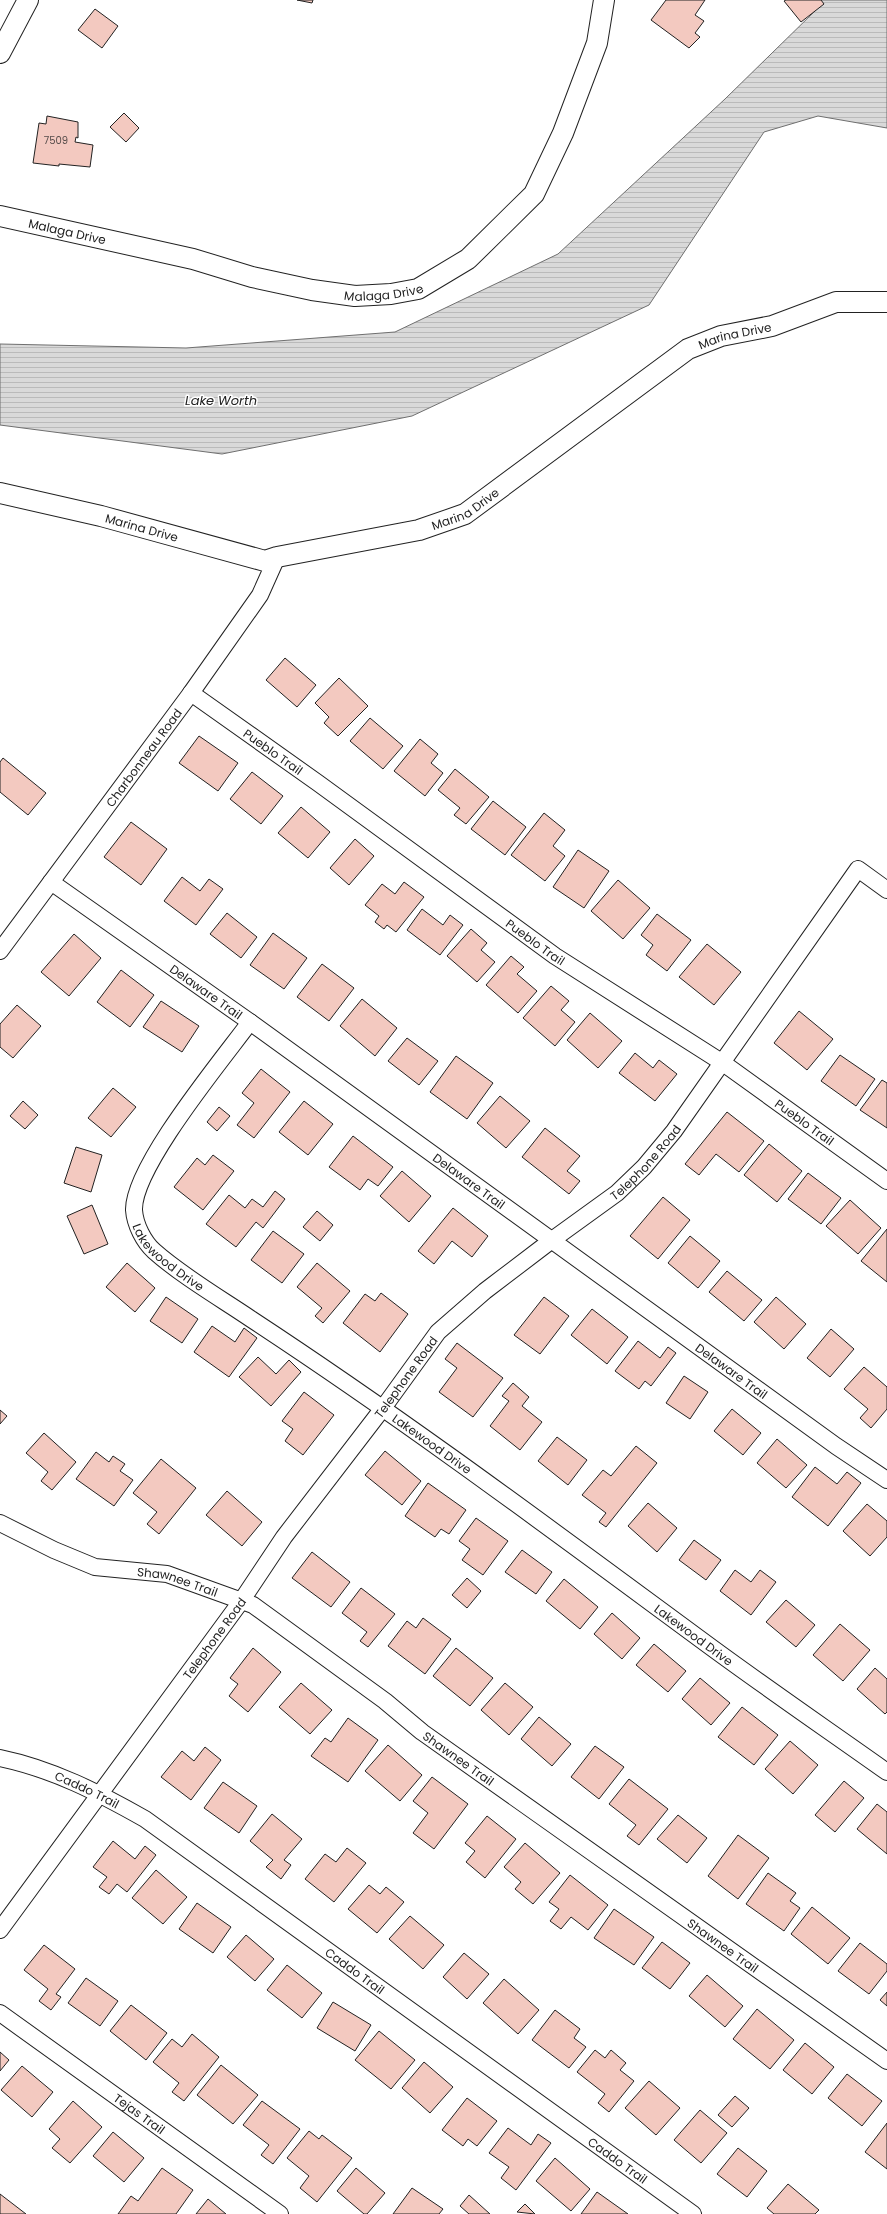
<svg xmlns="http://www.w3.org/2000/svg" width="887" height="2214" font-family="Poppins,sans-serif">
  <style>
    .water { fill: url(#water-rules); stroke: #6f6f6f }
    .building { fill: #f3c9c0; stroke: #222 }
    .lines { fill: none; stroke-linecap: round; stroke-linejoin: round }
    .minor-casing { stroke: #222; stroke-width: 18 }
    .tertiary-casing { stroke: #222; stroke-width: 22 }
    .minor { stroke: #fff; stroke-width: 16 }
    .tertiary { stroke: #fff; stroke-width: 20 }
    .labels { text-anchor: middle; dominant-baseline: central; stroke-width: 3; stroke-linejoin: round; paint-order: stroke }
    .number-label { font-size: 10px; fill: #564c4a }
    .street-label { font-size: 12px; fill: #222; stroke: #fff }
    .water-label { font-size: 13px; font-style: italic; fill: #222; stroke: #fff }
  </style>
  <defs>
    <pattern id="water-rules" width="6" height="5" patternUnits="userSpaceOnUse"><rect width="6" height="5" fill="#d9d9d9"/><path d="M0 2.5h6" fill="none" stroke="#bababa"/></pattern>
  </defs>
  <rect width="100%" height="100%" fill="#fff"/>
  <polygon class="water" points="822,0 887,0 887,128 818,116 764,132 649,305 412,416 222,454 0,425 0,344 186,348 395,332 558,254 725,99 815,11"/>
  <g class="building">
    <polygon points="297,0 313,0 312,3"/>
    <polygon points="666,0 705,0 695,15 704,21 695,33 700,37 689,48 651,20"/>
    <polygon points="786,0 821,0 824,4 801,22 784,1"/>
    <polygon points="95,9 118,26 102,48 78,30"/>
    <polygon points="124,113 139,128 126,142 110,127"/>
    <polygon points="47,116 78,122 78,138 76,137 75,142 93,145 90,167 59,164 59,166 33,163 39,123 46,124"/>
    <polygon points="285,658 316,685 297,707 266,680"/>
    <polygon points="339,678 368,706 338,736 324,723 329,717 315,703"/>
    <polygon points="370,718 403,746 383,769 350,741"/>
    <polygon points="199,736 238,763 218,791 179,763"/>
    <polygon points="420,739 438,754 431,763 443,773 425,796 394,771"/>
    <polygon points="3,758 46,793 28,815 0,792 0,762"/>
    <polygon points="455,769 489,797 466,824 454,815 460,808 438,790"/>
    <polygon points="252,772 283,796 261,824 230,799"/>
    <polygon points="493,801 526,827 505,855 471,829"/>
    <polygon points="301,807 330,832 308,858 278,833"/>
    <polygon points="544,813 565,830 553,846 565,856 545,881 511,855"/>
    <polygon points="131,822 167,849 141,885 104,857"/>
    <polygon points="355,839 374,856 349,885 330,868"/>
    <polygon points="578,850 609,871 584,908 553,887"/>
    <polygon points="182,877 200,891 209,879 223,889 196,925 164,901"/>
    <polygon points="618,880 650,908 623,939 591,911"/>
    <polygon points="404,882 424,897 396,932 387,925 384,929 375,922 379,916 365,905 382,884 395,894"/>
    <polygon points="422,909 443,925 450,915 463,925 440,955 407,930"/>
    <polygon points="227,913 257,937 241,958 210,934"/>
    <polygon points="657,914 691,940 667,971 646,955 653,945 641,935"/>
    <polygon points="471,929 487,943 481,950 495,962 477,982 447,956"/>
    <polygon points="273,933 307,958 284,989 250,965"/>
    <polygon points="74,934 101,958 69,996 41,972"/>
    <polygon points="707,944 741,972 714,1005 679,977"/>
    <polygon points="511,956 524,967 517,974 537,991 518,1013 486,985"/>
    <polygon points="322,964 354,988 329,1021 297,997"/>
    <polygon points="121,970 154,995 130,1027 97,1002"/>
    <polygon points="551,986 569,1001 561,1010 575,1022 555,1046 523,1018"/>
    <polygon points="362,999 397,1028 375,1056 340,1026"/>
    <polygon points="161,1001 199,1026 182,1052 143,1027"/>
    <polygon points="17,1005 41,1026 13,1058 0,1047 0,1024"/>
    <polygon points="799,1011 833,1039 807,1070 774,1043"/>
    <polygon points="590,1013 622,1041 598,1068 567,1040"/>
    <polygon points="407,1038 438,1061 419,1085 388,1061"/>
    <polygon points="635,1053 653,1068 659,1060 677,1074 655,1101 619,1073"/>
    <polygon points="840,1055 875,1079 856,1106 821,1081"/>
    <polygon points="456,1056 493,1083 467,1119 430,1092"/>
    <polygon points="261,1069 290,1092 254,1138 237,1125 254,1103 242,1093"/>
    <polygon points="882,1080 887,1083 887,1128 860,1110"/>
    <polygon points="113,1088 136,1107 111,1137 88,1118"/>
    <polygon points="500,1096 530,1121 506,1148 477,1123"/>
    <polygon points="23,1101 38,1115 25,1129 10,1116"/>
    <polygon points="304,1101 333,1124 308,1155 279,1132"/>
    <polygon points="219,1107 230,1116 217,1131 207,1122"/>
    <polygon points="727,1112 764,1141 739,1172 716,1154 699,1175 685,1164"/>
    <polygon points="545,1128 580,1156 567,1171 580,1181 569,1194 522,1157"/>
    <polygon points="353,1136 393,1167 378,1186 368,1179 360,1190 329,1167"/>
    <polygon points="769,1144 802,1171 777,1202 744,1175"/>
    <polygon points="76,1147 102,1155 91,1192 64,1183"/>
    <polygon points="213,1155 234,1171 203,1210 174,1187 197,1158 205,1165"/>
    <polygon points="402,1171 431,1196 409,1222 380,1196"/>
    <polygon points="808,1173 841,1198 821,1224 788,1199"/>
    <polygon points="275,1191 285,1199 263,1228 256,1222 236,1247 206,1224 229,1195 245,1208 252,1199 263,1207"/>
    <polygon points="663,1197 690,1220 658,1259 630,1236"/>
    <polygon points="850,1200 881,1228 858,1254 826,1226"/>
    <polygon points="92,1205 108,1244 84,1254 67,1216"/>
    <polygon points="453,1208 488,1236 472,1257 452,1241 434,1264 418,1251"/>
    <polygon points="317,1211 333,1225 320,1241 303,1227"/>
    <polygon points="887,1229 887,1282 861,1261"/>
    <polygon points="273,1231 304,1254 282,1283 251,1260"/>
    <polygon points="690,1236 720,1261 698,1288 668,1263"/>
    <polygon points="127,1263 155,1288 135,1312 106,1287"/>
    <polygon points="317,1263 350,1291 323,1323 315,1316 322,1308 297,1287"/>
    <polygon points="727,1271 762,1300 744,1321 709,1292"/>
    <polygon points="381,1293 408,1314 380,1352 343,1323 365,1294 375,1301"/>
    <polygon points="166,1297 198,1319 182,1343 150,1321"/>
    <polygon points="544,1297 569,1316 540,1354 514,1335"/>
    <polygon points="776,1297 806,1324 784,1349 754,1322"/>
    <polygon points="592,1309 628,1337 607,1364 571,1335"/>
    <polygon points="212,1326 235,1342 244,1328 257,1338 229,1377 194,1352"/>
    <polygon points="831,1329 854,1349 830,1377 807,1358"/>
    <polygon points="638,1341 660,1358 668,1347 676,1353 651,1386 645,1381 639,1389 615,1371"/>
    <polygon points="457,1343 503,1378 473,1417 439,1392 457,1368 445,1359"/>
    <polygon points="258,1357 276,1374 289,1360 301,1372 271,1406 239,1377"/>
    <polygon points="864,1367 887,1387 887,1409 871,1428 860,1418 868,1409 844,1389"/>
    <polygon points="684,1376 708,1392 690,1419 666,1403"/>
    <polygon points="513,1383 529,1397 522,1406 542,1422 520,1450 490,1426 509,1401 502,1396"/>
    <polygon points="304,1392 334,1415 303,1455 285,1441 293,1429 282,1421"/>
    <polygon points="732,1409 761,1433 743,1455 714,1431"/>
    <polygon points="0,1410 7,1416 0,1424"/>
    <polygon points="44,1433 76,1462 52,1490 41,1481 48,1472 26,1453"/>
    <polygon points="557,1437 587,1460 568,1485 538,1461"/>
    <polygon points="777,1439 807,1465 786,1488 757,1463"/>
    <polygon points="636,1446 657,1463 606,1527 599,1522 606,1513 582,1495 603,1470 611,1476"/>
    <polygon points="385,1451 421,1481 402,1505 365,1475"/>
    <polygon points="96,1452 109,1462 113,1456 125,1464 120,1471 133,1480 114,1506 76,1479"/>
    <polygon points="161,1459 196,1488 159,1534 147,1524 157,1512 133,1493"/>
    <polygon points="815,1467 837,1484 847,1472 861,1483 828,1526 792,1497"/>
    <polygon points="428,1483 466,1510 449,1534 441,1529 435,1537 405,1516"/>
    <polygon points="227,1491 262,1522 242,1546 206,1515"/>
    <polygon points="648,1503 677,1528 657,1552 628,1526"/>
    <polygon points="867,1504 887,1521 887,1537 870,1556 843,1531"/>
    <polygon points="476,1518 508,1541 483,1575 462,1560 470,1549 459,1541"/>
    <polygon points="694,1540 721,1560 706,1580 679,1560"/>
    <polygon points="522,1550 552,1572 536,1594 505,1572"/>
    <polygon points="312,1552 350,1582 331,1607 292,1578"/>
    <polygon points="735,1570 751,1582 760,1570 776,1582 751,1615 720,1591"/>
    <polygon points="467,1578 481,1591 467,1608 452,1595"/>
    <polygon points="564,1579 598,1607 580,1629 546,1601"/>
    <polygon points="361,1588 395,1614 368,1647 360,1641 367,1632 342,1613"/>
    <polygon points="786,1600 815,1625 796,1647 766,1622"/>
    <polygon points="612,1613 640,1638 622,1659 594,1634"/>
    <polygon points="423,1618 451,1639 425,1674 388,1646 407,1621 416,1628"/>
    <polygon points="840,1624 870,1650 843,1681 813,1655"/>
    <polygon points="654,1644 686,1671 668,1692 636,1665"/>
    <polygon points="253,1648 281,1672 248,1712 229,1696 238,1684 230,1678"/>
    <polygon points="456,1648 493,1678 470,1706 433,1676"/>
    <polygon points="875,1668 887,1679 887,1712 885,1714 857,1689"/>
    <polygon points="700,1678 730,1703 711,1725 682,1699"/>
    <polygon points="301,1683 332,1710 310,1734 279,1707"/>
    <polygon points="505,1683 533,1707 509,1735 481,1710"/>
    <polygon points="742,1707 778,1735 754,1765 718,1737"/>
    <polygon points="539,1717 571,1744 552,1766 521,1739"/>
    <polygon points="348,1718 378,1740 348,1782 311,1756 325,1738 331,1742"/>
    <polygon points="790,1741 818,1765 793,1794 765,1769"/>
    <polygon points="388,1745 422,1775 400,1801 365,1771"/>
    <polygon points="595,1746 624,1767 599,1799 571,1777"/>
    <polygon points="205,1747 221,1760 191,1800 161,1777 182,1751 194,1761"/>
    <polygon points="432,1777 468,1804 434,1849 413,1833 428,1813 413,1801"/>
    <polygon points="629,1779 668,1809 639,1845 627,1836 636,1825 609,1804"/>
    <polygon points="844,1781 864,1798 835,1832 815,1815"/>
    <polygon points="223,1782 257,1806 239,1833 204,1808"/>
    <polygon points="877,1804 887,1812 887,1854 857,1829"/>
    <polygon points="272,1814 302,1839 284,1860 291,1865 281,1879 266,1867 273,1860 250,1841"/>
    <polygon points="678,1815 707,1838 687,1863 657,1839"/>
    <polygon points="487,1816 516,1839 485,1878 466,1862 475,1851 465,1843"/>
    <polygon points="738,1835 769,1858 738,1899 708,1876"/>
    <polygon points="113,1841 135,1859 145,1846 156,1855 127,1892 117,1884 109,1894 99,1887 107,1877 93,1867"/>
    <polygon points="525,1843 560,1873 533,1904 515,1889 521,1882 504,1867"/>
    <polygon points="347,1848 366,1863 334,1902 305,1879 325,1854 336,1862"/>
    <polygon points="156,1870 187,1897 163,1924 132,1898"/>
    <polygon points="768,1873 796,1893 790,1901 800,1908 784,1931 746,1904"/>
    <polygon points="570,1875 608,1905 588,1930 571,1917 561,1929 550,1921 559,1909 549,1902"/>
    <polygon points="369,1885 380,1894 386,1887 404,1902 377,1933 348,1909"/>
    <polygon points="197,1903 231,1927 213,1953 179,1929"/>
    <polygon points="812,1907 850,1938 828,1964 791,1934"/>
    <polygon points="614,1909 654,1937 634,1965 594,1938"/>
    <polygon points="410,1916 444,1945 423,1969 389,1939"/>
    <polygon points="246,1935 274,1959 255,1981 227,1957"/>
    <polygon points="662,1942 690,1963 670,1989 642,1968"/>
    <polygon points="860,1943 887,1964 887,1971 869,1994 838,1971"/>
    <polygon points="44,1945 75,1969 56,1994 61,1997 51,2010 39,2001 48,1989 24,1970"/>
    <polygon points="464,1953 489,1974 467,1999 443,1977"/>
    <polygon points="287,1965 322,1993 302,2018 267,1990"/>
    <polygon points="707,1975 743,2006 725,2027 689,1996"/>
    <polygon points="86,1978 118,2001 100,2026 68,2003"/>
    <polygon points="504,1979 539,2010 518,2034 483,2003"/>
    <polygon points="887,1992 887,2006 880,2000"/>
    <polygon points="333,2002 371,2025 355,2051 317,2028"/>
    <polygon points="131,2005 167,2033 146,2060 110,2031"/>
    <polygon points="757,2009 794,2040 770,2069 733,2039"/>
    <polygon points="555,2010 580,2029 574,2038 586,2047 569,2068 532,2040"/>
    <polygon points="379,2031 415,2060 391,2089 355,2060"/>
    <polygon points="192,2034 219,2057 184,2101 172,2092 179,2083 153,2062 172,2039 182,2047"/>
    <polygon points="805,2043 834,2067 812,2094 783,2070"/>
    <polygon points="595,2050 605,2058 611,2050 626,2063 620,2070 634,2081 609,2112 598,2103 605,2094 577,2072"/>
    <polygon points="0,2052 9,2060 0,2071"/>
    <polygon points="424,2062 453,2087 430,2113 402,2088"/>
    <polygon points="221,2065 258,2095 233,2124 197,2095"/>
    <polygon points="22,2066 53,2092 32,2117 1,2090"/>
    <polygon points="847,2074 882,2101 862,2126 828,2098"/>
    <polygon points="649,2081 680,2108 656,2135 625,2108"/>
    <polygon points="735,2096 749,2108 732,2127 718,2115"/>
    <polygon points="467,2098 497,2121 477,2146 468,2139 463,2146 442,2130"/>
    <polygon points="73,2101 102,2127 70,2163 52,2148 60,2139 49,2129"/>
    <polygon points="262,2101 300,2129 273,2164 261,2155 269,2145 243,2125"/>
    <polygon points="700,2110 727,2133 701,2163 674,2140"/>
    <polygon points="887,2123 887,2169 865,2152"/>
    <polygon points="508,2128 531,2145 538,2134 551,2143 516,2190 501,2178 509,2167 489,2153"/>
    <polygon points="309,2131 319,2139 322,2135 352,2158 317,2202 300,2188 309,2176 287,2158"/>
    <polygon points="113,2132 144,2158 124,2182 93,2156"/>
    <polygon points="738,2148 767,2171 747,2197 717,2174"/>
    <polygon points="555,2158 590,2189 571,2211 536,2181"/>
    <polygon points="162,2168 193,2190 176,2214 118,2214 131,2196 138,2201"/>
    <polygon points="356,2168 385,2193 367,2214 364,2214 337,2191"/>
    <polygon points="788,2184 819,2210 815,2214 774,2214 767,2208"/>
    <polygon points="412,2188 443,2209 439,2214 393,2214"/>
    <polygon points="597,2192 628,2214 581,2214"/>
    <polygon points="0,2194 26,2214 0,2214"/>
    <polygon points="469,2195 490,2214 469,2214 460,2206"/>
    <polygon points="208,2199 226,2214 196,2214"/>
    <polygon points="525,2204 535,2214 517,2212"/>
  </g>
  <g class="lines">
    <defs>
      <g id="minor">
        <path id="s1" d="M191,693L318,783L555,956L723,1063L887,1181"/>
        <path id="s2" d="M51,882L250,1022L836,1446L887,1480"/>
        <path id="s3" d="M0,951L191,693L260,595L277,557"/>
        <path id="s4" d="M250,1022C222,1060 133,1167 134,1210C135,1225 144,1242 154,1251C182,1276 220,1298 251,1319C405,1420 552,1530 700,1639C762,1685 825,1728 887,1772"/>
        <path id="s5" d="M0,1523L54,1550L95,1567L167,1574L253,1605L385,1701L422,1732L887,2061"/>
        <path id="s6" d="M0,1758C53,1769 99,1793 145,1819L693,2214"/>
        <path id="s7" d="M0,1930L242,1600L284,1537L383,1408L438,1332L485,1291L552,1240L617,1193L644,1167L674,1131L858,869L887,890"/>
        <path id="s8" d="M0,2013L280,2214"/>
      </g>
      <g id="tertiary">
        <polyline points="0,53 28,0"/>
        <path id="s9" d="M0,216L193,259L252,277L312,290L355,296L391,294L418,289L468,259L534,194L563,133L597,43L604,0"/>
        <path id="s10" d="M0,493L101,516L265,561L277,557L419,530L465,514L688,349L721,336L772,326L836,302H887"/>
      </g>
    </defs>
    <use href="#minor" class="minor-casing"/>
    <use href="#tertiary" class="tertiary-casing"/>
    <use href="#minor" class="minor"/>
    <use href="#tertiary" class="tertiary"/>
  </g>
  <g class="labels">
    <g class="number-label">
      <text x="56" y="140">7509</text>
    </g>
    <g class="street-label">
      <text stroke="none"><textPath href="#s9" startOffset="69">Malaga Drive</textPath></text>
      <text stroke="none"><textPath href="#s9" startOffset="393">Malaga Drive</textPath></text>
      <text stroke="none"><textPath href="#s10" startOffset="806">Marina Drive</textPath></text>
      <text stroke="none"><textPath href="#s10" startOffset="482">Marina Drive</textPath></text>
      <text stroke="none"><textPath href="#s10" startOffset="146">Marina Drive</textPath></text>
      <text stroke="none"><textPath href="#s1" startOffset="101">Pueblo Trail</textPath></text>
      <text stroke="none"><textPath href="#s3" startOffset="241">Charbonneau Road</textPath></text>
      <text stroke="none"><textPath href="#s1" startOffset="425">Pueblo Trail</textPath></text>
      <text stroke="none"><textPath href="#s2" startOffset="190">Delaware Trail</textPath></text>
      <text stroke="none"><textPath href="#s1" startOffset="749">Pueblo Trail</textPath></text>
      <text stroke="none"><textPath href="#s7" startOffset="1010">Telephone Road</textPath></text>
      <text stroke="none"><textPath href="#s2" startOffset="514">Delaware Trail</textPath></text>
      <text stroke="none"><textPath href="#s4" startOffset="284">Lakewood Drive</textPath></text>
      <text stroke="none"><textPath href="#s2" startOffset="838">Delaware Trail</textPath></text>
      <text stroke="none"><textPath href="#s7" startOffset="686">Telephone Road</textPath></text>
      <text stroke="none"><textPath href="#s4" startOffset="608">Lakewood Drive</textPath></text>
      <text stroke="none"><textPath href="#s5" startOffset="189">Shawnee Trail</textPath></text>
      <text stroke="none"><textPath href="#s4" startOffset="932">Lakewood Drive</textPath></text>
      <text stroke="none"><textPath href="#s7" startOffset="362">Telephone Road</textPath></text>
      <text stroke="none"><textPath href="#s5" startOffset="525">Shawnee Trail</textPath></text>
      <text stroke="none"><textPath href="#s6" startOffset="93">Caddo Trail</textPath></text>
      <text stroke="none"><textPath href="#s5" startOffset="849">Shawnee Trail</textPath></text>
      <text stroke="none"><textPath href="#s6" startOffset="417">Caddo Trail</textPath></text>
      <text stroke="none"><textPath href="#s8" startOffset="172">Tejas Trail</textPath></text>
      <text stroke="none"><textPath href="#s6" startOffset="741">Caddo Trail</textPath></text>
    </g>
    <g class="water-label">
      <text x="221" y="400">Lake Worth</text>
    </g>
  </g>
</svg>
